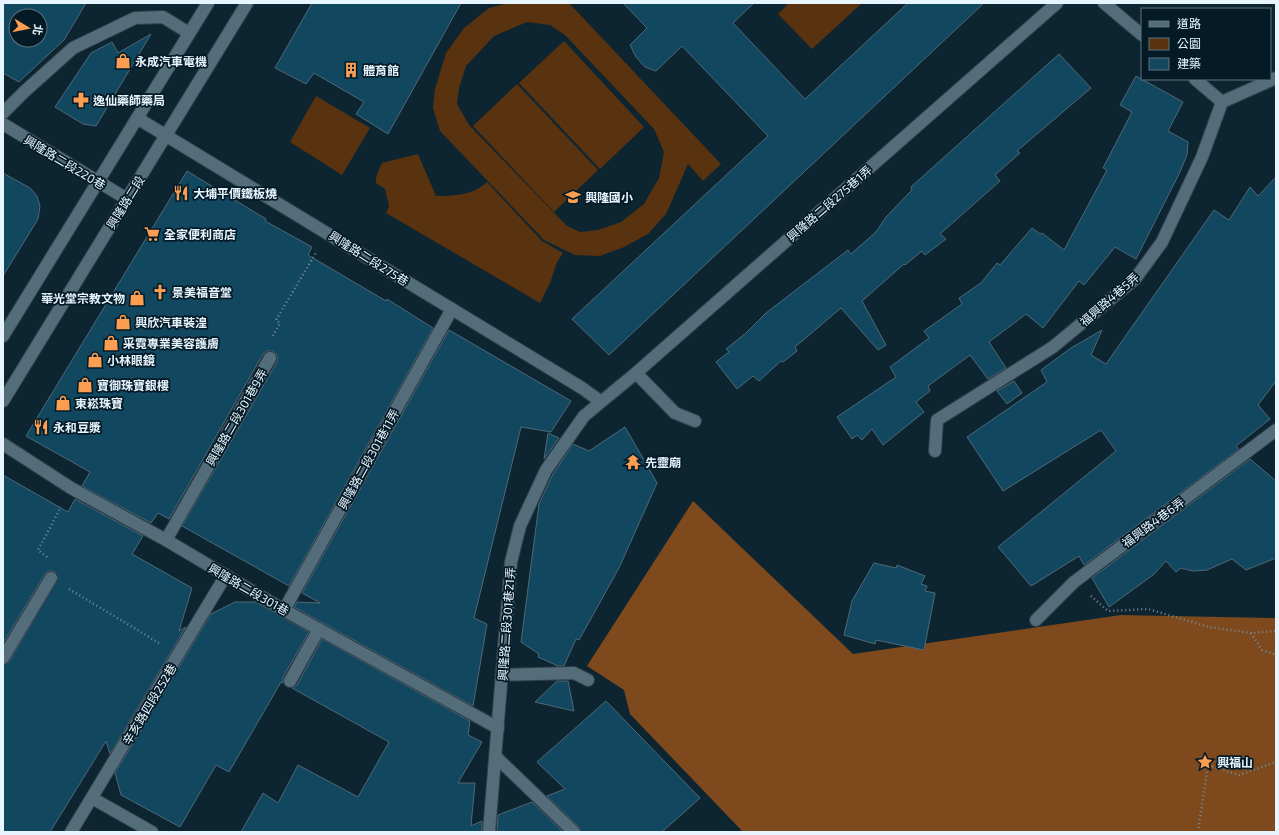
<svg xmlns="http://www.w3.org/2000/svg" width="1279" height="835" font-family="'Exo 2','Noto Sans TC',sans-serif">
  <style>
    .green { fill: #593210; fill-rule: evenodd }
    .forest { fill: #7d491d }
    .building { fill: #124760; stroke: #506877; fill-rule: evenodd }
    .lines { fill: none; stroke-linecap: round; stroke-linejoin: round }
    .lane-casing { stroke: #33404b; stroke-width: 14 }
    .street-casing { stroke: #33404b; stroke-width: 14 }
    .secondary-casing { stroke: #33404b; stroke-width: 14 }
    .path { stroke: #788b96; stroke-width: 2.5; stroke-dasharray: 1 3; stroke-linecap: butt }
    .lane { stroke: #546d7b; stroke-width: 12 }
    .street { stroke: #546d7b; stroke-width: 12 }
    .secondary { stroke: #546d7b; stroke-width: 12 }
    .labels { text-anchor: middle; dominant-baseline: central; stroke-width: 3.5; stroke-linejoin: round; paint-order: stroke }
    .poi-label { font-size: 12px; font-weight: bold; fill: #e7f5fe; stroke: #041b27; text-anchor: start }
    .street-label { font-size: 12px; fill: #e7f5fe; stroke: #041b27 }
  </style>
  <rect width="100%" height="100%" fill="#0d2531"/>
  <g class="green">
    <path d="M508,3H569L721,164L703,181L688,164L666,214L648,234L624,247L600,256L575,255L544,240L440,131L433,108L435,89L446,53L464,28L489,8ZM527,22L550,25L565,35L654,129L664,152L659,178L644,204L621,222L598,230L580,232L567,226L469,125L457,104L459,88L466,66L494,36Z"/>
    <polygon points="789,3 862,3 812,49 778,14"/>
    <polygon points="564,41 644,127 600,169 519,83"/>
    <polygon points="517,84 598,170 554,212 473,126"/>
    <polygon points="316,96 370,128 342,175 290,142"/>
    <path d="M418,154L436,196C454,196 474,195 487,182L542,241L563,253L557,262L550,283L540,303L386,213L389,206L385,189L376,183V177L382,163Z"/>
  </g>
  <polygon class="forest" points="693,501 853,654 1121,615 1276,618 1276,832 743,832 630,714 624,690 587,666"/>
  <g class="building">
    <path d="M3,3H86L64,40L19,82L3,73ZM16,16H40V40H16Z"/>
    <polygon points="312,3 461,3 388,134 356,114 364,102 314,73 306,84 275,68"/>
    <polygon points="623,3 754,3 733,23 805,99 908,3 984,3 609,355 572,319 768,136 682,46 656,71 645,67 636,57 630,45 647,28"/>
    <polygon points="151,34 96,126 83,124 55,107 91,53 112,42 118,53"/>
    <polygon points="1059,54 1091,88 1017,151 1020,153 995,175 1000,181 940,234 946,239 925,255 922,251 905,265 904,264 862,301 886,345 878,350 841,308 795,347 797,351 783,362 781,361 759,381 753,376 737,389 716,362 729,352 726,349 746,333 766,313 848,250 851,254 876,232 886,217 912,190 911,187"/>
    <polygon points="1136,76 1183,102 1168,131 1188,142 1187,155 1180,172 1136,259 1115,247 1084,285 1079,281 1043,328 1026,314 989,342 1006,368 988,379 970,355 928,386 930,391 916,402 924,412 883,445 872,429 862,440 857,435 852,439 837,417 896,377 890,367 929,338 924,331 962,304 959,298 981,283 997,263 1000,265 1032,228 1040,234 1042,233 1064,250 1107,170 1103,168 1132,112 1120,105"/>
    <polygon points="187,171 266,219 265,221 312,247 308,255 386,301 387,299 433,328 289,586 182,526 277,362 277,355 273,351 267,351 263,354 169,519 158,513 151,523 82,486 90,472 26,436"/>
    <polygon points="3,173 30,188 37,196 40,206 38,219 3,276"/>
    <polygon points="1276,177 1276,381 1258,405 1270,419 1236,446 1239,449 1084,565 1079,556 1031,586 998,547 1116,451 1101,430 1003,491 967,437 1047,382 1041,370 1071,348 1102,330 1091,355 1106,364 1214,210 1229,220 1250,187 1258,196"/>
    <polygon points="449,330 571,401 551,432 521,427 474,618 487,624 473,706 294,607 297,602 320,603 302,593"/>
    <polygon points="1014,381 1022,393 1007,404 997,391"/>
    <polygon points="625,427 657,483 619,568 579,640 576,639 564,666 558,666 538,657 539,654 521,642 539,504 553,474 573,444 589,451"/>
    <polygon points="548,433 559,438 544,459"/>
    <polygon points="1250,459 1276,481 1276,558 1246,570 1232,559 1207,570 1193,571 1181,568 1176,572 1166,561 1153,575 1109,607 1092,578"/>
    <polygon points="3,475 68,512 75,499 143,536 132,554 192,588 179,631 186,627 110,754 106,741 50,832 3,832 3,665 9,662 58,578 54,571 48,571 45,574 3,643"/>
    <polygon points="874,563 896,568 897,565 925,576 921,584 927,586 925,591 935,593 924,650 876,640 875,644 844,635 852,601"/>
    <polygon points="235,602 256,602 309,632 283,677 283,683 281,682 229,772 216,765 180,827 121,795 115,773 211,614"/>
    <polygon points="322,639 470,721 468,735 482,742 458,783 475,783 471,826 482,821 482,832 241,832 263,793 278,803 298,765 358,797 389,742 292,688 297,685"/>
    <polygon points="557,681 568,681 574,711 535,702"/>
    <polygon points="606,701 700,798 662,832 581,832 579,827 547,796 565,789 537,762"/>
    <polygon points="532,802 563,832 497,832 498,815"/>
  </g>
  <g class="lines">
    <defs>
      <g id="lane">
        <polyline points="636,373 675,413 695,421"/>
        <polyline points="503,675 574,673 588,680"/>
        <polyline points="290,681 319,629"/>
      </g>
      <g id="street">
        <polyline points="1104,3 1142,35"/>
        <polyline points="1222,102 1276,78"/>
        <polyline points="3,113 24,92 73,48 135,18 163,17 189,33"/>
        <polyline points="137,118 582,388 600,401"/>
        <polyline points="3,124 127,199"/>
        <polyline points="3,444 71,488 166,540 284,610 498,728"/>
        <polyline points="935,451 937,420 1053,347 1135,279 1162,242 1202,157 1222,102 1195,79"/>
        <polyline points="166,540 270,358"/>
        <polyline points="284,610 452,309"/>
        <polyline points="1036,620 1074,582 1276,430"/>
        <polyline points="3,658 51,578"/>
        <polyline points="496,757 574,832"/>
        <polyline points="92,798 152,832"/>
        <polyline points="71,832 226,575"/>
        <polyline points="489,832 511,562 520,526 546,470 584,416 636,373 1057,3"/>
      </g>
      <g id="secondary">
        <polyline points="3,336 208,3"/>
        <polyline points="3,401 247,3"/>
      </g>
    </defs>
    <use href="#lane" class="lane-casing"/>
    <use href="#street" class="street-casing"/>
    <use href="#secondary" class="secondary-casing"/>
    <g class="path">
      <polyline points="273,336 280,323 276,320 317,251"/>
      <polyline points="47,557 38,550 61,507"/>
      <polyline points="69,589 159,643"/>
      <polyline points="1091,596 1108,611 1148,609 1209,627 1251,633 1276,631"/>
      <polyline points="1251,633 1262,650 1276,655"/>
      <polyline points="1198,832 1208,765 1239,775 1276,762"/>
    </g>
    <use href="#lane" class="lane"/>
    <use href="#street" class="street"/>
    <use href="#secondary" class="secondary"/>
  </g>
  <defs>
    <symbol id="shop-bare" viewBox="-9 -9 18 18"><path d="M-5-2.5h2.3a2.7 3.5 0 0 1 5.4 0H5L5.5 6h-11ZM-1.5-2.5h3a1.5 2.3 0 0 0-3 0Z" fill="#fc9e52" stroke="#041b27" stroke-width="2.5" paint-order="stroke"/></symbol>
    <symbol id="building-bare" viewBox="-9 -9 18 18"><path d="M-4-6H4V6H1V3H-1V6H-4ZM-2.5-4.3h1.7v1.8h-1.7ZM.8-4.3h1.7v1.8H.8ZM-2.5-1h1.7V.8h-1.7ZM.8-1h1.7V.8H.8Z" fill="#fc9e52" stroke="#041b27" stroke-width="2.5" paint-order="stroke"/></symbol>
    <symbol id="pharmacy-bare" viewBox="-9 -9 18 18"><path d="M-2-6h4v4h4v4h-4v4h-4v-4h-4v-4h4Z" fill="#fc9e52" stroke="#041b27" stroke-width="2.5" paint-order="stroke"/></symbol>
    <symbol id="restaurant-bare" viewBox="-9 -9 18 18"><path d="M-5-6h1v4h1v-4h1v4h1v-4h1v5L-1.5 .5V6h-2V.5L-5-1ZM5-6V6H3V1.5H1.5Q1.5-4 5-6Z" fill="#fc9e52" stroke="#041b27" stroke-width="2.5" paint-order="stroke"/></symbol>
    <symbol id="school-bare" viewBox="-9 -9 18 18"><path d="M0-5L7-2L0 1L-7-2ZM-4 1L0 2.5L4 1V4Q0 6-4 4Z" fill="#fc9e52" stroke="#041b27" stroke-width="2.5" paint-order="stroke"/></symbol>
    <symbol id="supermarket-bare" viewBox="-9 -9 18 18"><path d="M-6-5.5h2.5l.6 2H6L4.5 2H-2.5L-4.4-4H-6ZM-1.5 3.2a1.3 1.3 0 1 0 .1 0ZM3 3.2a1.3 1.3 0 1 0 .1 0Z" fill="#fc9e52" stroke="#041b27" stroke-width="2.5" paint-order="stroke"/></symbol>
    <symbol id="church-bare" viewBox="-9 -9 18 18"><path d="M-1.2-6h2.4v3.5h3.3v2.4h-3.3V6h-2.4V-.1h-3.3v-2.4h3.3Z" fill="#fc9e52" stroke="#041b27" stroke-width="2.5" paint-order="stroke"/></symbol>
    <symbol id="temple-bare" viewBox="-9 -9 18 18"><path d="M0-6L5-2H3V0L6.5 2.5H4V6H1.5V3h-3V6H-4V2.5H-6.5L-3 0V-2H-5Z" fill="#fc9e52" stroke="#041b27" stroke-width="2.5" paint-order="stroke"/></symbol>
    <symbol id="sight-bare" viewBox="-9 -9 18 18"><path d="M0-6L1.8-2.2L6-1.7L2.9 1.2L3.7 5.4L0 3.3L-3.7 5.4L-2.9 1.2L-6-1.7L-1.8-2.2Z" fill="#fc9e52" stroke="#041b27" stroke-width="2.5" paint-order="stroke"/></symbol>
  </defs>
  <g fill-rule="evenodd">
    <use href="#shop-bare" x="112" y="50" width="22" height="22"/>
    <use href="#building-bare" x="340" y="59" width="22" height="22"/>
    <use href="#pharmacy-bare" x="70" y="89" width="22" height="22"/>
    <use href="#restaurant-bare" x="170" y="182" width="22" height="22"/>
    <use href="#school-bare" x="562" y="186" width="22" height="22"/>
    <use href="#supermarket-bare" x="141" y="223" width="22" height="22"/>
    <use href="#church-bare" x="149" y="281" width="22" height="22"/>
    <use href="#shop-bare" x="126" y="287" width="22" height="22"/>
    <use href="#shop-bare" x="112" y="311" width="22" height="22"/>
    <use href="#shop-bare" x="100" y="332" width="22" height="22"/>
    <use href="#shop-bare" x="84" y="349" width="22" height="22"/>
    <use href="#shop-bare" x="74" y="374" width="22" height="22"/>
    <use href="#shop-bare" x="52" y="392" width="22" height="22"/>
    <use href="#restaurant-bare" x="30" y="416" width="22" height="22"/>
    <use href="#temple-bare" x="622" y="451" width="22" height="22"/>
    <use href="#sight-bare" x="1194" y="751" width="22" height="22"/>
  </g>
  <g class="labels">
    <g class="poi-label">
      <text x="135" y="61">永成汽車電機</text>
      <text x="363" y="70">體育館</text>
      <text x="93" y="100">逸仙藥師藥局</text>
      <text x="193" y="193">大埔平價鐵板燒</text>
      <text x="585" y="197">興隆國小</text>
      <text x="164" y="234">全家便利商店</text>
      <text x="172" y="292">景美福音堂</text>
      <text x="125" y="298" text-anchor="end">華光堂宗教文物</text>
      <text x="135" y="322">興欣汽車裝湟</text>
      <text x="123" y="343">采霓專業美容護膚</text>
      <text x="107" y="360">小林眼鏡</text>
      <text x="97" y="385">寶御珠寶銀樓</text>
      <text x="75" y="403">東崧珠寶</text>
      <text x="53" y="427">永和豆漿</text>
      <text x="645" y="462">先靈廟</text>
      <text x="1217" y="762">興福山</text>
    </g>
    <g class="street-label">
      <text transform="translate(65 162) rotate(31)">興隆路二段220巷</text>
      <text transform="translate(125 202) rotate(-58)">興隆路二段</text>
      <text transform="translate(829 203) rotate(-41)">興隆路二段275巷1弄</text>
      <text transform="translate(369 258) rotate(32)">興隆路二段275巷</text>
      <text transform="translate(1109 299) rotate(-41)">福興路4巷5弄</text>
      <text transform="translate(236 417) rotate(-60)">興隆路二段301巷9弄</text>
      <text transform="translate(368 459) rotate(-61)">興隆路二段301巷11弄</text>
      <text transform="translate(1153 522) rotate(-37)">福興路4巷6弄</text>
      <text transform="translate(249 589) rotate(30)">興隆路二段301巷</text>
      <text transform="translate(506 624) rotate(-86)">興隆路二段301巷21弄</text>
      <text transform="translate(149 704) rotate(-59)">辛亥路四段252巷</text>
    </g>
  </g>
  <rect width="1279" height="835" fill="none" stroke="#e7f5fe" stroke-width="8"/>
  <rect x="1141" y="8" width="130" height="72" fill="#041b27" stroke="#5f727d"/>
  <rect x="1149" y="21" width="20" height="6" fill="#546d7b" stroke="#5f727d"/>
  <text x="1177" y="28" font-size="12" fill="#e7f5fe">道路</text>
  <rect x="1149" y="38" width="20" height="12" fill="#593210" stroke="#5f727d"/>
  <text x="1177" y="48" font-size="12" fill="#e7f5fe">公園</text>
  <rect x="1149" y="58" width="20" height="12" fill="#124760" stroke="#5f727d"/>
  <text x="1177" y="68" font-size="12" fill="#e7f5fe">建築</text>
  <g transform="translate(28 28) rotate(100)"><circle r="19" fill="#041b27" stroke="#5f727d"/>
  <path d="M0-3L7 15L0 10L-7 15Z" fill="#fc9e52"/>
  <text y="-6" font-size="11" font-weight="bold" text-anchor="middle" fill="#e7f5fe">北</text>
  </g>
</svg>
